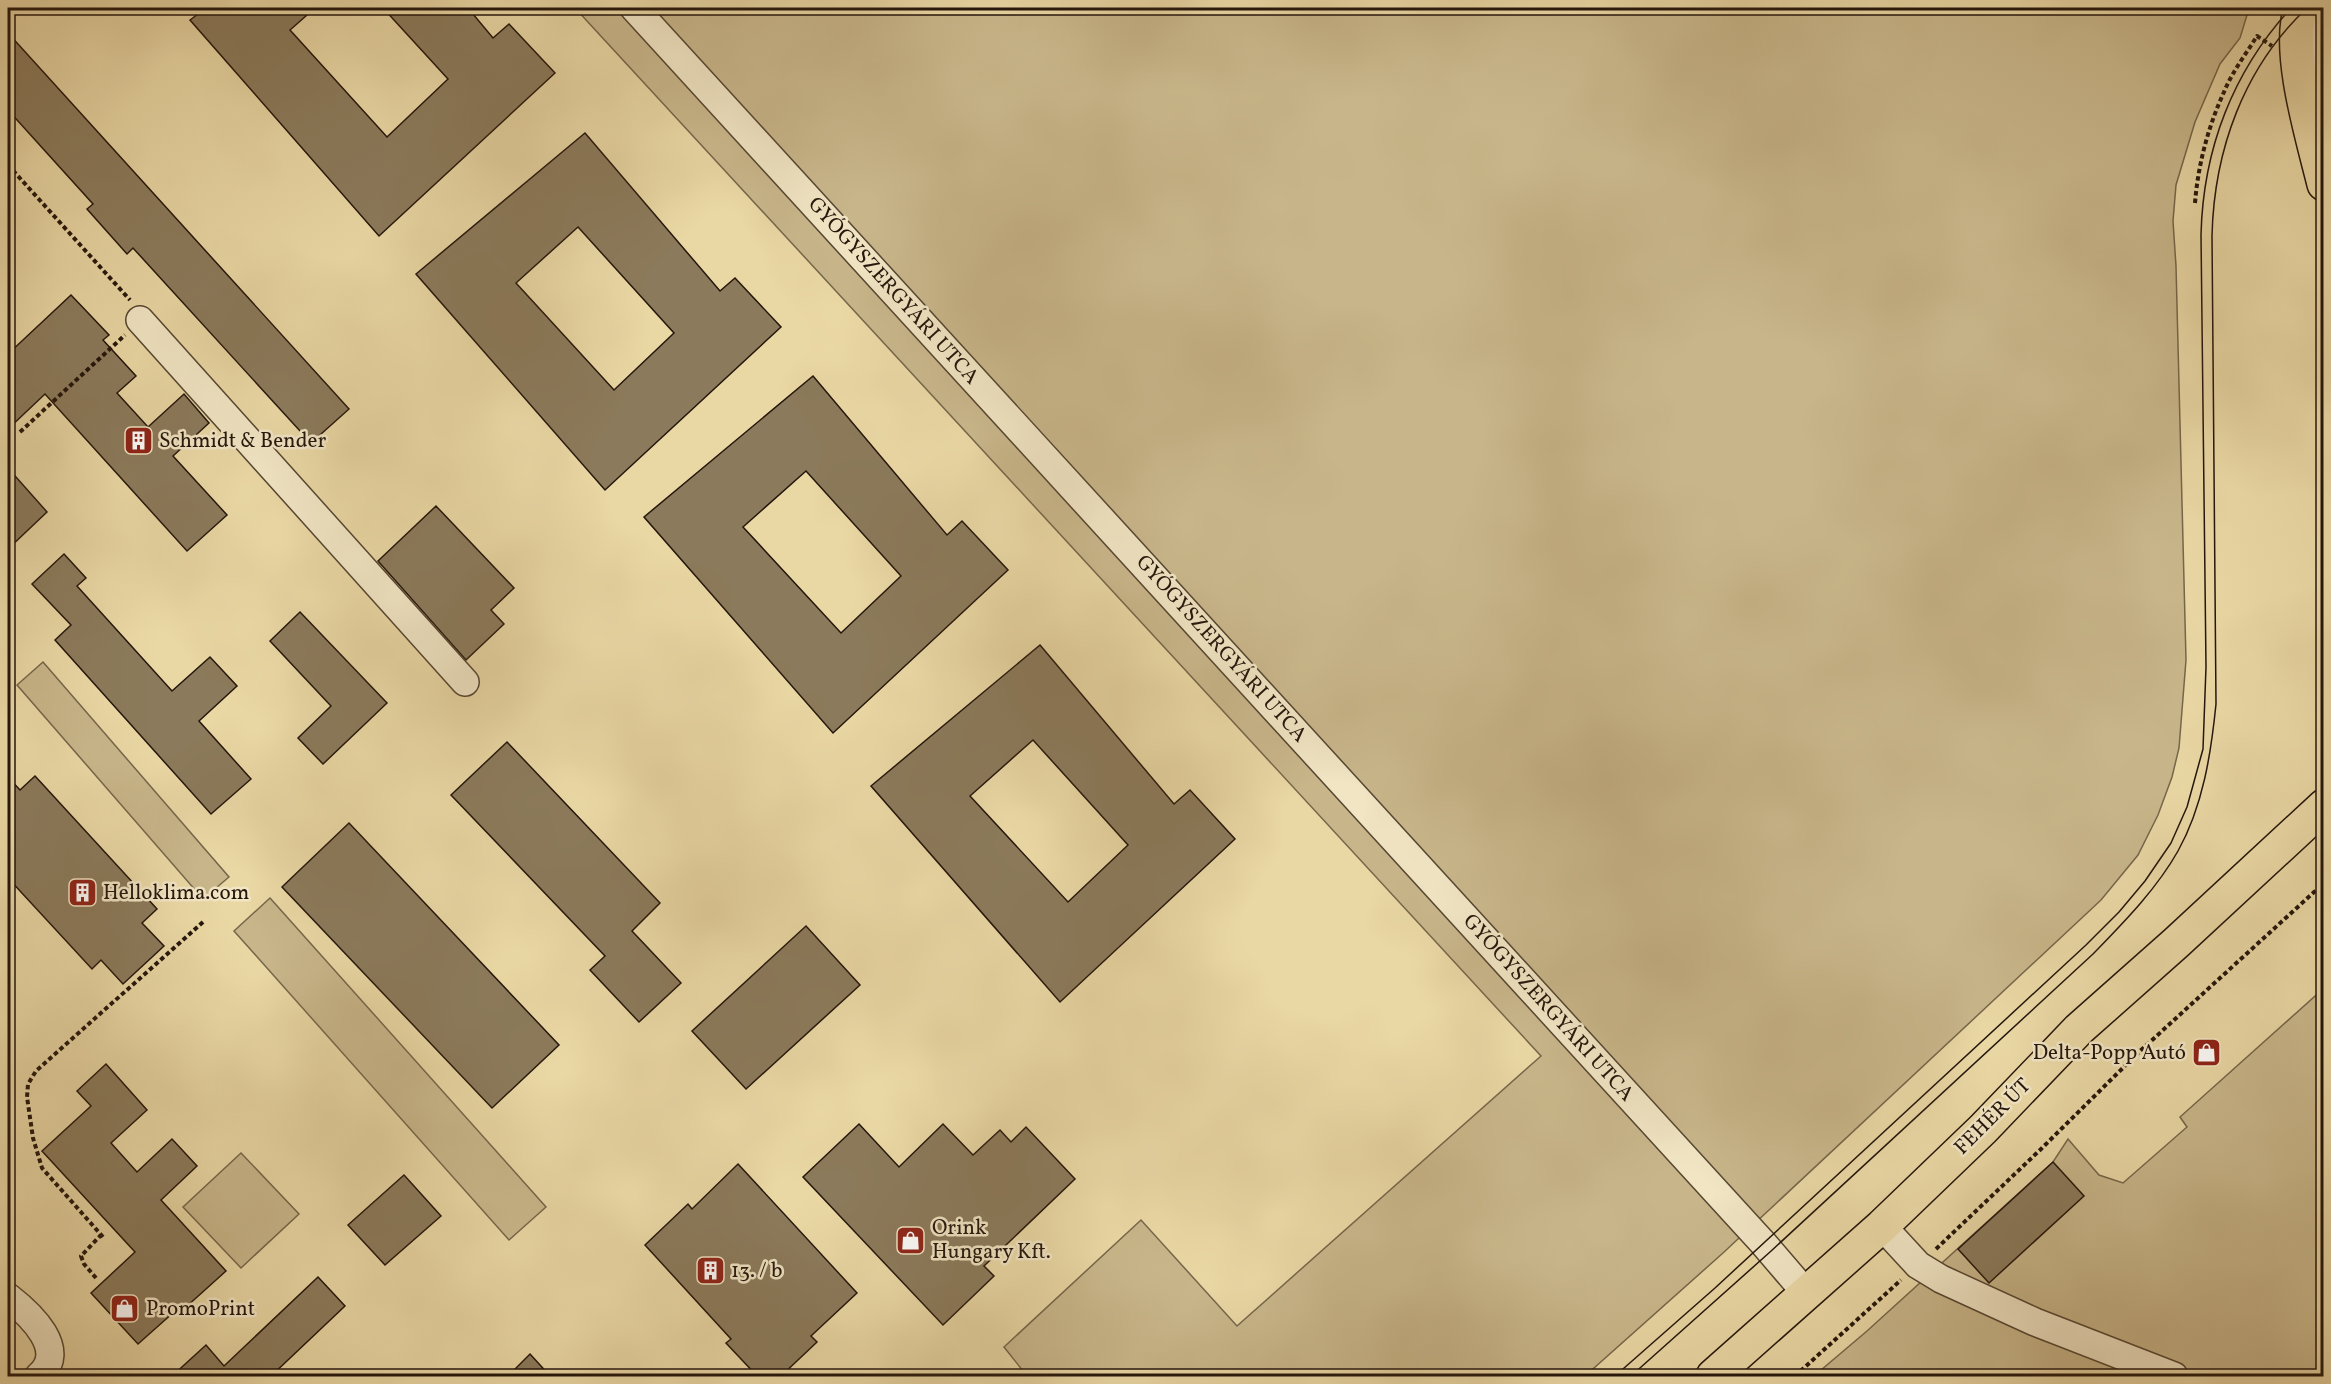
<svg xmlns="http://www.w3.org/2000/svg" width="2331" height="1384" font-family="Vollkorn,serif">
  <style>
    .green { fill: #c8b68a; stroke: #76664b; stroke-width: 1.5 }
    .building { fill: #8b7a5b; stroke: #25160c; stroke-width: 1.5; fill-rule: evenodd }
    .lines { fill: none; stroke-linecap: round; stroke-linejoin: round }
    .minor-casing { stroke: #564632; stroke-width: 30 }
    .major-casing { stroke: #25160c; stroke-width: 36 }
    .path { stroke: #25160c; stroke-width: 4; stroke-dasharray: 4.5 3; stroke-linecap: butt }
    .minor { stroke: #f1e5c4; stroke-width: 27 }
    .major { stroke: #e9d7a4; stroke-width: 33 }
    .tram { stroke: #25160c; stroke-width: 1.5 }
    .labels { text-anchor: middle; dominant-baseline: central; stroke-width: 5; stroke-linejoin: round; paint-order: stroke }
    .street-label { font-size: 21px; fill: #25160c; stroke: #f1e5c4 }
    .poi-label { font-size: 21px; fill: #25160c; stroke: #f1e5c4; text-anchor: start }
  </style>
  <rect width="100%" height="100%" fill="#e9d7a4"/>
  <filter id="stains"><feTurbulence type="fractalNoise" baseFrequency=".00333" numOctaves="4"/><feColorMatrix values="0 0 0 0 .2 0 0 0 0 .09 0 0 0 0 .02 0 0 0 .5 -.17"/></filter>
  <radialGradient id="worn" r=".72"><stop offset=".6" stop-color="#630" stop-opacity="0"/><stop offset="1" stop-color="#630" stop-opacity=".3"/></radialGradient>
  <g class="green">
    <polygon points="575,8 2236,8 2247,15 2240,38 2220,64 2195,122 2176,185 2173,221 2176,266 2186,660 2179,748 2172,777 2158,815 2138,855 2101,900 1723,1253 1585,1376 1027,1376 1004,1347 1141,1220 1237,1326 1541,1056"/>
    <polygon points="43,662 229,877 203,899 17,685"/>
    <polygon points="270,898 546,1207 509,1240 234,931"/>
    <polygon points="2323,989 2323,1376 1814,1376 1867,1331 2053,1162 2068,1139 2099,1175 2123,1183 2187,1127 2180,1117"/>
    <polygon points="241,1153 299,1214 241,1268 183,1207"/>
  </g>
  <g class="building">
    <polygon points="206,8 315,8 290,30 387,137 448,79 383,8 468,8 493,38 509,24 555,73 379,236 190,20"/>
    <polygon points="8,33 349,409 311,443 133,248 127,254 87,209 93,204 8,110"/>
    <path d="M585,133L720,291L735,278L781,327L605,490L416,274ZM578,227L674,333L614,390L516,283Z"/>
    <polygon points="71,295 109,335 103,340 136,376 117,393 148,427 184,394 209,423 173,456 227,515 187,551 45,394 8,429 8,354"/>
    <path d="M813,376L947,535L962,521L1008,570L833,733L644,517ZM806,471L901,576L841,633L743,527Z"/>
    <polygon points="8,468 47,512 8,549"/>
    <polygon points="436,506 514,588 491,610 504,624 466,660 378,561"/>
    <polygon points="64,554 86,578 77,586 172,691 210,657 237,686 199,721 251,779 211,814 55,640 71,625 32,584"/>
    <polygon points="300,612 387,703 323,764 298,738 331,706 270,641"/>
    <path d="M1040,645L1174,804L1190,790L1235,839L1060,1002L871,786ZM1033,740L1128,845L1068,902L970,796Z"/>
    <polygon points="507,742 660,903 632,931 681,983 639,1022 590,970 605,956 451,795"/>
    <polygon points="35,776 157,909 142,923 164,946 123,984 101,960 92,969 8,878 8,777 20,790"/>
    <polygon points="349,823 559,1045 492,1108 282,887"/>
    <polygon points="806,926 860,985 746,1089 692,1031"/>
    <polygon points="106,1064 147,1110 111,1143 137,1172 172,1139 197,1166 161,1200 226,1271 186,1307 183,1304 138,1344 91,1293 135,1252 42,1151 91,1106 77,1091"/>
    <polygon points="859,1124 899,1167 943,1124 973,1155 1000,1130 1011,1142 1026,1127 1075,1179 984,1266 994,1276 943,1325 803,1177"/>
    <polygon points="2053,1162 2084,1196 1989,1283 1958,1249"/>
    <polygon points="738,1164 857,1293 811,1336 817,1342 780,1377 758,1377 726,1343 731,1339 645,1245 688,1204 692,1209"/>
    <polygon points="404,1175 441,1216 385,1265 348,1225"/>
    <polygon points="318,1277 345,1306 270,1377 171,1377 206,1345 224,1366"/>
    <polygon points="530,1354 551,1377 507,1377"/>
  </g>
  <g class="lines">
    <defs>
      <g id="minor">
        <polyline points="634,8 1763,1243 1805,1292"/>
        <polyline points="2324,20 2320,44 2324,63"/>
        <polyline points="140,320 465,682"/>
        <polyline points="1882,1226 1918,1265 1941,1279 2035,1322 2174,1376"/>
        <path d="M8,1297C30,1314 69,1350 39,1376"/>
      </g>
      <g id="major">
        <path d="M2301,8C2286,51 2313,139 2324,184"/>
        <polyline points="1713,1376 1882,1226 1983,1129 2079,1029 2176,943 2324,806"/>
      </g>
    </defs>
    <use href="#minor" class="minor-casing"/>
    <use href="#major" class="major-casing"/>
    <g class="path">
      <polyline points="8,165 130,300"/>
      <path d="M2195,203C2198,165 2208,127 2224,92C2232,72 2246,54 2257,36L2272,46"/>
      <polyline points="20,432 125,335"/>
      <polyline points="103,1237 42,1168 33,1138 27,1097 28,1084 36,1071 203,922"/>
      <polyline points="1936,1249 2040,1150 2139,1052 2324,883"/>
      <polyline points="96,1278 84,1264 81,1256 101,1235"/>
      <polyline points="1795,1376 1901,1280"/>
    </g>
    <use href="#minor" class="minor"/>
    <use href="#major" class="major"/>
    <g class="tram">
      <path d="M1615,1376L1715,1288L2086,945L2119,912L2145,881L2171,843L2187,807L2203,749L2206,667L2201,235C2203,149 2233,71 2291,8"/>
      <path d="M1631,1376L1770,1252L2093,954C2123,923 2156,890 2178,851C2203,806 2211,754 2216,704L2212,236C2214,150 2244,67 2307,8"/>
    </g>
  </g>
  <defs>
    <symbol id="building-square" viewBox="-11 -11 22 22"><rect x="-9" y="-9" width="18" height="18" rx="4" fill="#8f2418" stroke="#f1e5c4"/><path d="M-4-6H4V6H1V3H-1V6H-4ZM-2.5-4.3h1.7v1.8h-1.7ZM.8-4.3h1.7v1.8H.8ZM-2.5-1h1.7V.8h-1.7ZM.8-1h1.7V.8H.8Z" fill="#fff"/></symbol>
    <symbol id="shop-square" viewBox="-11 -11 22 22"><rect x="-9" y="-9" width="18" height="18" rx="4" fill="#8f2418" stroke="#f1e5c4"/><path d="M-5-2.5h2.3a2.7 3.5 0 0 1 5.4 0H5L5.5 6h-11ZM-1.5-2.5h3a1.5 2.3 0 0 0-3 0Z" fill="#fff"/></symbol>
  </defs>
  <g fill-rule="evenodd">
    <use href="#building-square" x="122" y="424" width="33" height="33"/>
    <use href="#building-square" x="66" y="876" width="33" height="33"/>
    <use href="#shop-square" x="2190" y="1036" width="33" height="33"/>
    <use href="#shop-square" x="894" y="1224" width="33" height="33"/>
    <use href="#building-square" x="694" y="1254" width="33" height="33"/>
    <use href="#shop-square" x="108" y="1292" width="33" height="33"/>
  </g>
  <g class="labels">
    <g class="street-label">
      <text transform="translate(893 291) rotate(48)">GYÓGYSZERGYÁRI UTCA</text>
      <text transform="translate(1221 649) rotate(48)">GYÓGYSZERGYÁRI UTCA</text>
      <text transform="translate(1548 1008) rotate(48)">GYÓGYSZERGYÁRI UTCA</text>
      <text transform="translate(1993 1117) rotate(-45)">FEHÉR ÚT</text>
    </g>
    <g class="poi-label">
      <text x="159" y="441">Schmidt &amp; Bender</text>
      <text x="103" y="893">Helloklima.com</text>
      <text x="2186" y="1053" text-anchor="end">Delta-Popp Autó</text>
      <text x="932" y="1228">Orink<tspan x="932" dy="24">Hungary Kft.</tspan></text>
      <text x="731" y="1271">13. / b</text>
      <text x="146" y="1309">PromoPrint</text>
    </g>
  </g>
  <rect width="2331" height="1384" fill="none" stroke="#e9d7a4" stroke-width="30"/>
  <rect x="9" y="9" width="2313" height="1366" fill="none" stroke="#25160c" stroke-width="3"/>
  <rect x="15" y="15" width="2301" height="1354" fill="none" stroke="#25160c" stroke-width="1.5"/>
  <rect width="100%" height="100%" filter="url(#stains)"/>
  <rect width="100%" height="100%" fill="url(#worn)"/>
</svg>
